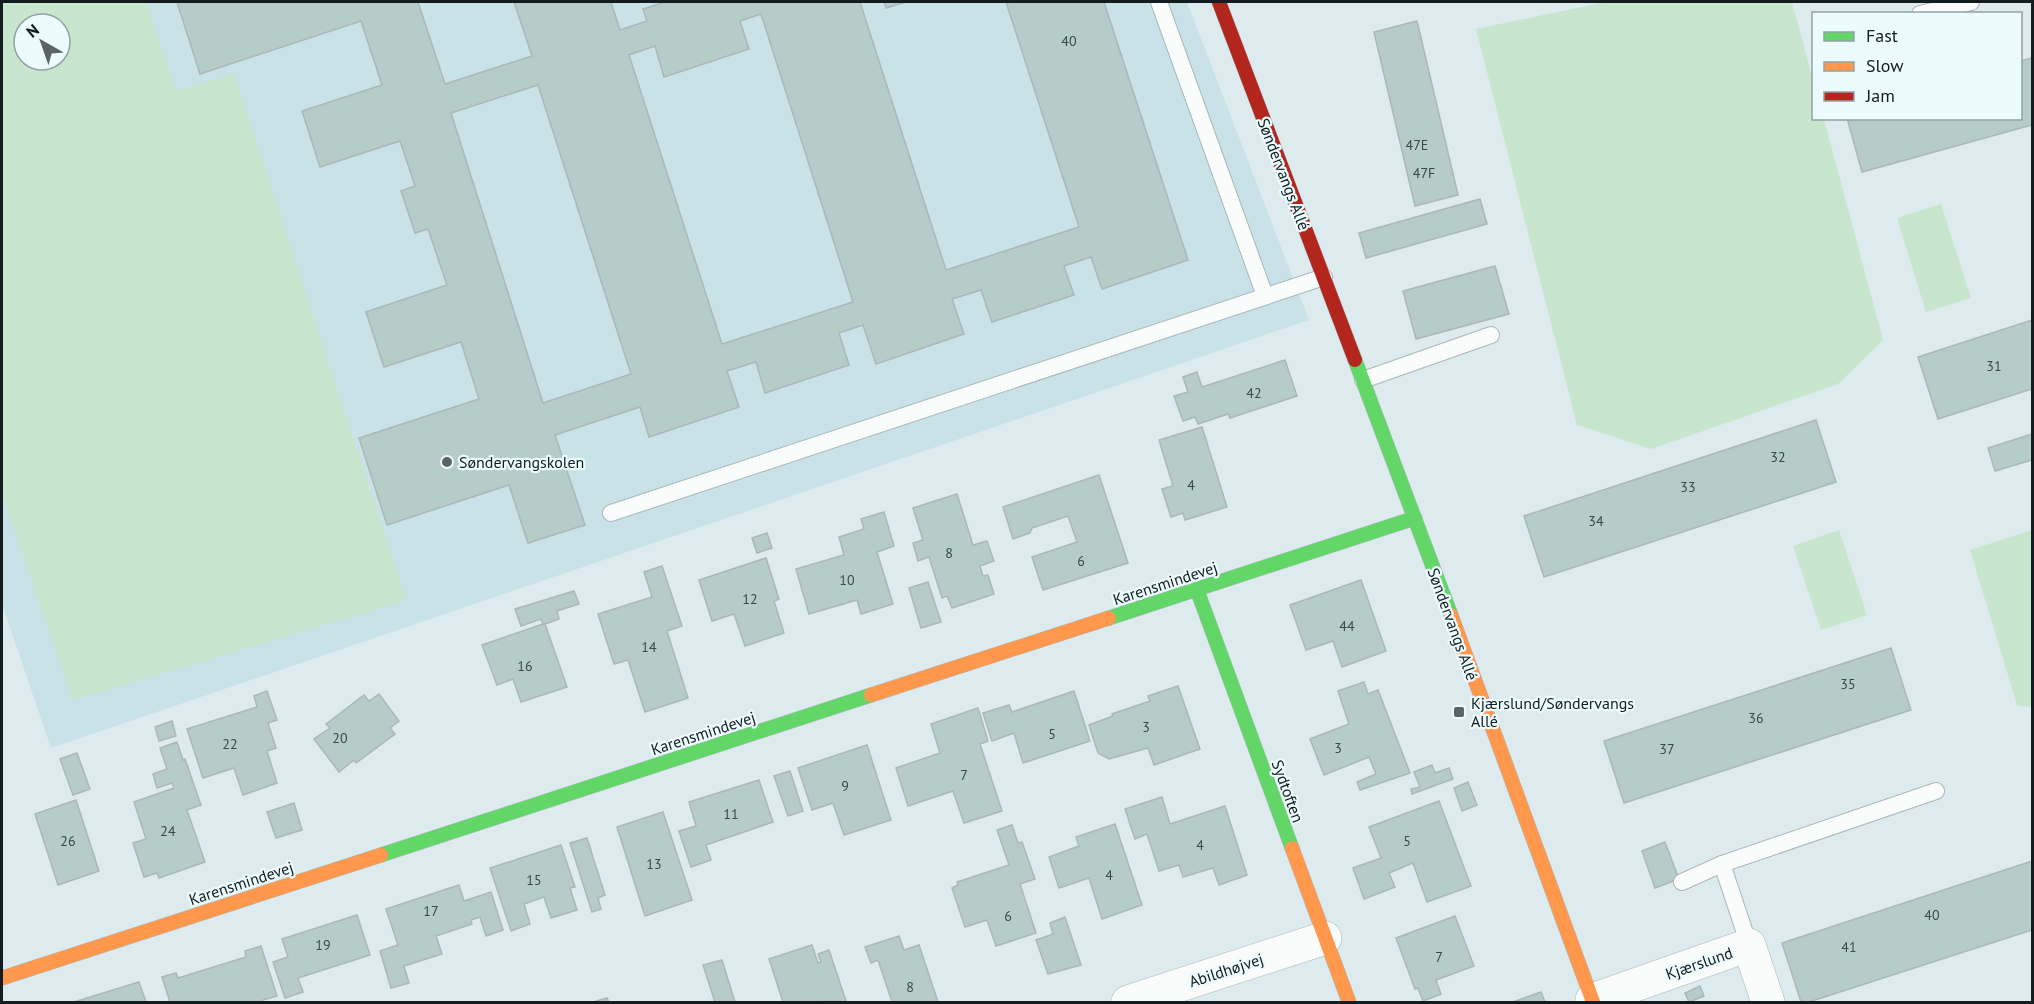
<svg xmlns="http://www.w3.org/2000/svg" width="2034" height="1004" font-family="'PT Sans',sans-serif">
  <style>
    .built { fill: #c8e2e7; fill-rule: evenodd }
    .green { fill: #c8e5ce; fill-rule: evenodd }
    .building { fill: #b6ccc9; stroke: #adb7b8; stroke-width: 1.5; fill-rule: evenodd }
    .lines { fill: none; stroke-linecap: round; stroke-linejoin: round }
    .lane-casing { stroke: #aab6b8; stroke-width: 18 }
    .street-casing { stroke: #aab6b8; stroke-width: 34 }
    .fast-casing { stroke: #aab6b8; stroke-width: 15 }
    .slow-casing { stroke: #aab6b8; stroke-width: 15 }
    .jam-casing { stroke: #aab6b8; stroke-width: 15 }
    .lane { stroke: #fafcfc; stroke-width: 16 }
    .street { stroke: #fafcfc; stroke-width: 33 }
    .fast { stroke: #63d668; stroke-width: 14 }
    .slow { stroke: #ff974d; stroke-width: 14 }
    .jam { stroke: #b3261e; stroke-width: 14 }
    .poi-dot { fill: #5a6467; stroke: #ebfbfe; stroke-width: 2 }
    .labels { text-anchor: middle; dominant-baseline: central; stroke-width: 4.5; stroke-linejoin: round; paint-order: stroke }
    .number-label { font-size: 14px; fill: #3c4849 }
    .street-label { font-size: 16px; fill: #131c1e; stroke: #ebfbfe }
    .poi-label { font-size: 16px; fill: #131c1e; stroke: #ebfbfe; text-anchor: start }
  </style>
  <rect width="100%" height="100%" fill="#ddebee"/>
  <path class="built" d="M2,2H1187L1309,320L51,748L2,604ZM24,24H60V60H24Z"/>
  <g class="green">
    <path d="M2,2H146L176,91L234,74L406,600L73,700L2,495ZM24,24H60V60H24Z"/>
    <polygon points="1606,2 1792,2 1813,80 1814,118 1824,119 1883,340 1838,384 1651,449 1577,425 1476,29"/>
    <polygon points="1941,204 1971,298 1926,312 1897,218"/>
    <polygon points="1839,530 1867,615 1821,630 1793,546"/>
    <polygon points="2032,530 2032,707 2017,705 1970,550"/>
  </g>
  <g class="building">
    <path d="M177,2H418L445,84L532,56L514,2H611L620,30L647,21L643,9L665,2H860L946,270L1079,227L1006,2H1104L1188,260L1102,289L1091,257L1064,266L1074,295L992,322L981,290L952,299L964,334L876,364L863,325L839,333L849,365L765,393L756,362L727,371L739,407L649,437L640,407L555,435L585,525L528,543L509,485L387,525L359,438L479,399L461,342L384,367L366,312L447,285L428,229L415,233L401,191L415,186L400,141L320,167L302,111L382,85L361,21L200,74ZM761,14L853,302L722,344L629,55L655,46L664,77L749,49L740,21ZM538,85L631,374L543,403L451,113Z"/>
    <polygon points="884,2 906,2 886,8"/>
    <polygon points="1417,21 1458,195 1415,206 1374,32"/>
    <polygon points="2032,58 2032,125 1862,172 1847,118 2020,118 2020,61"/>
    <polygon points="1480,199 1487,224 1366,258 1359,233"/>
    <polygon points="1495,266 1509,314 1416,339 1403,291"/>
    <polygon points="2032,320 2032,389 1938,419 1918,357"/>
    <polygon points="1285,360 1297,396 1230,418 1228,414 1198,424 1195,417 1183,421 1174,396 1188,392 1183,377 1197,372 1202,387"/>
    <polygon points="1816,420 1836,482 1544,577 1524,516"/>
    <polygon points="1202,427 1227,507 1185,520 1183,513 1171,517 1162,489 1173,486 1159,440"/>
    <polygon points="2032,434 2032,460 1995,471 1988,448"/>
    <polygon points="1099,475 1128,563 1043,590 1032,557 1077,542 1068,516 1032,528 1030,533 1013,539 1003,507"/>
    <polygon points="957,494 973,545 987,541 994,561 980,566 983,576 988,575 994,594 952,608 947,596 942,598 929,557 918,561 913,543 923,540 913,508"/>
    <polygon points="884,512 894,546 877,552 893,604 861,614 857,600 809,614 796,569 844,555 839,537 864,529 861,519"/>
    <polygon points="767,533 772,548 757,553 752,538"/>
    <polygon points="766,558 779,599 774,601 784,633 745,646 734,614 712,621 699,580"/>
    <polygon points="662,566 682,626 667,631 688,698 645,712 628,660 614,664 598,614 652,597 644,572"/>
    <polygon points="1361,580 1386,651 1342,667 1333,641 1306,650 1290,605"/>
    <polygon points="928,582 941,622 921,628 909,588"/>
    <polygon points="574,591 579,604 557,611 559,619 545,624 567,687 521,702 513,679 497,685 482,645 543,624 541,619 521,626 515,609"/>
    <polygon points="1891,648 1911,710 1624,803 1604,741"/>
    <polygon points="1364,682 1368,694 1378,690 1410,773 1360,790 1357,782 1376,774 1369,757 1324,775 1310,739 1349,724 1338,691"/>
    <polygon points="1178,686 1200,749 1154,765 1148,748 1109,759 1098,753 1089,725 1113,716 1112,714 1150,701 1148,696"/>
    <polygon points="267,691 277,720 268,723 276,748 267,751 277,783 243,795 234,768 203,778 187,729 257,707 254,696"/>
    <polygon points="1074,691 1090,741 1023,763 1014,733 992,741 983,713 1009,705 1012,712"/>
    <polygon points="379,694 399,721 390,728 395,734 356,763 354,760 339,772 314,739 330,728 326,724 364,695 369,701"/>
    <polygon points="978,708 988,741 980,744 1002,811 964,823 953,791 908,806 896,768 940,753 931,724"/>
    <polygon points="172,721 176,736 159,741 155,727"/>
    <polygon points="177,742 183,760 185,759 201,805 187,810 205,862 159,878 157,873 144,877 133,843 146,839 134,802 174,788 172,783 157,788 153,774 167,769 160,748"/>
    <polygon points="867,745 891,820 844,835 833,803 812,810 798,768"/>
    <polygon points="77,753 90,789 73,795 60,759"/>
    <polygon points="1432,765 1435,773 1449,768 1453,779 1412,794 1411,789 1420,787 1414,772"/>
    <polygon points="790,771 803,811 788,816 774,776"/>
    <polygon points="759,780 773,822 706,845 711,860 691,867 679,831 696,826 689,802"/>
    <polygon points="1468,782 1477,805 1462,811 1454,788"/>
    <polygon points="1162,797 1170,824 1225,806 1247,875 1219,885 1213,868 1183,877 1179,865 1159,871 1147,834 1135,839 1125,809"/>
    <polygon points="76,800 99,871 58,885 35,814"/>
    <polygon points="1439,801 1471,886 1427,902 1413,863 1389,873 1395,887 1364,899 1353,868 1381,858 1369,827"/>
    <polygon points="294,803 302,830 276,838 267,812"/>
    <polygon points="663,812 692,900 645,916 617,827"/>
    <polygon points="1115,824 1142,905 1102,919 1089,878 1059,888 1049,857 1079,846 1076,837"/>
    <polygon points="1012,825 1018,843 1022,842 1035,879 1020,884 1036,933 996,946 987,920 965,927 952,888 958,885 957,882 1009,865 997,830"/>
    <polygon points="587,838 605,895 598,898 601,909 592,912 570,843"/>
    <polygon points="1665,842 1679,879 1655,888 1642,851"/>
    <polygon points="561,845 575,887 570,888 577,910 551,918 544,897 524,904 530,924 511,931 490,868"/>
    <polygon points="2032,861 2032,930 1809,1002 1801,1002 1782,943"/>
    <polygon points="459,885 464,901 491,892 503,930 486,936 480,917 471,920 472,924 436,936 442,954 404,966 409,983 391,988 380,951 398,945 386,909"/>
    <polygon points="357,915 370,955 298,978 303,992 285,998 273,962 288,957 282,939"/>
    <polygon points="1455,916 1474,966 1436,980 1441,994 1423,1001 1418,988 1415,989 1396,938"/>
    <polygon points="1065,917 1081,965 1048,974 1036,940 1053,934 1050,923"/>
    <polygon points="899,936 904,950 919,945 938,1002 892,1002 878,960 871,963 865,947"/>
    <polygon points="812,945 818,963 821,962 818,954 829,950 846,1001 783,1002 769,959"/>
    <polygon points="261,946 277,996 263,1000 263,1002 170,1002 162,977 176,973 178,978 246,957 245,951"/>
    <polygon points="722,960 735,1002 715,1002 703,965"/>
    <polygon points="139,982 146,1002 74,1002"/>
    <polygon points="1700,986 1704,996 1689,1002 1685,993"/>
    <polygon points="1541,992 1545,1002 1513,1002"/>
    <polygon points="607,998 609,1002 593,1002"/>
  </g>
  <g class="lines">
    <defs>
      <g id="lane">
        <polyline points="1159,2 1265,296"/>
        <polyline points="1920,14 1971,2"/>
        <polyline points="1363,380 1491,335"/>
        <polyline points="611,513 1324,277"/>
        <polyline points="1722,864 1749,945"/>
        <polyline points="1682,882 1722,864 1936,791"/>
      </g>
      <g id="street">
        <polyline points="1592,1000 1749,945 1768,1002"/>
        <polyline points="1128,1002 1325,938"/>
      </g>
      <g id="fast">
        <polyline points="1355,360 1451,615"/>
        <polyline points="1197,590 1292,848"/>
        <polyline points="1109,618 1415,518"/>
        <polyline points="381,855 871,695"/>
      </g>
      <g id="slow">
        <polyline points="1451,615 1593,1002"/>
        <polyline points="871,695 1109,618"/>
        <polyline points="1292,848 1349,1002"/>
        <polyline points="2,978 381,855"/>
      </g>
      <polyline id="jam" points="1219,2 1355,360"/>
    </defs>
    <use href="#lane" class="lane-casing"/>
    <use href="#street" class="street-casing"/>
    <use href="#fast" class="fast-casing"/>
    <use href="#slow" class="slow-casing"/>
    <use href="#jam" class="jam-casing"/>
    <use href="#lane" class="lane"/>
    <use href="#street" class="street"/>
    <use href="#fast" class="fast"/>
    <use href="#slow" class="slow"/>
    <use href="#jam" class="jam"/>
  </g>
  <g class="poi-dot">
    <circle cx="447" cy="462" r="6"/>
    <rect x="1453" y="706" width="12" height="12" rx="3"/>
  </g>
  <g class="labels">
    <g class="number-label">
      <text x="1069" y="41">40</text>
      <text x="1417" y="145">47E</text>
      <text x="1424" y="173">47F</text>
      <text x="1994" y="366">31</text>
      <text x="1254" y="393">42</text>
      <text x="1778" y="457">32</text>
      <text x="1191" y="485">4</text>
      <text x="1688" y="487">33</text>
      <text x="1596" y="521">34</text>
      <text x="949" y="553">8</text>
      <text x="1081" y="561">6</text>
      <text x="847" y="580">10</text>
      <text x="750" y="599">12</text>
      <text x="1347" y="626">44</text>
      <text x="649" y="647">14</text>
      <text x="525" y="666">16</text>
      <text x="1848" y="684">35</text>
      <text x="1756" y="718">36</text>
      <text x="1146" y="727">3</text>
      <text x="1052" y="734">5</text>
      <text x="340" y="738">20</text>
      <text x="230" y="744">22</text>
      <text x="1338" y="748">3</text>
      <text x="1667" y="749">37</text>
      <text x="964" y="775">7</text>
      <text x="845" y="786">9</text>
      <text x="731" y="814">11</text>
      <text x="168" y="831">24</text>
      <text x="68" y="841">26</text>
      <text x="1407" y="841">5</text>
      <text x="1200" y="845">4</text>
      <text x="654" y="864">13</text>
      <text x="1109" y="875">4</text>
      <text x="534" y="880">15</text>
      <text x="431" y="911">17</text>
      <text x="1932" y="915">40</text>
      <text x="1008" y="916">6</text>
      <text x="323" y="945">19</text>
      <text x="1849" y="947">41</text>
      <text x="1439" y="957">7</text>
      <text x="910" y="987">8</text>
    </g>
    <g class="street-label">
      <text transform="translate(1284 174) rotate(69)">Søndervangs Allé</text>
      <text transform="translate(1165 583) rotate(-18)">Karensmindevej</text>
      <text transform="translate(1453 624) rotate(70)">Søndervangs Allé</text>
      <text transform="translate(703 733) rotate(-18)">Karensmindevej</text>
      <text transform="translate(1288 791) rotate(70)">Sydtoften</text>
      <text transform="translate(241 883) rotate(-18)">Karensmindevej</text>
      <text transform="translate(1699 963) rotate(-19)">Kjærslund</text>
      <text transform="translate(1226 970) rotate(-18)">Abildhøjvej</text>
    </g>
    <g class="poi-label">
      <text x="459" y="462">Søndervangskolen</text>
      <text x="1471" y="703">Kjærslund/Søndervangs<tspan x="1471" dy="18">Allé</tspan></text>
    </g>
  </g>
  <rect width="2034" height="1004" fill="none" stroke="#131c1e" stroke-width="6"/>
  <rect x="1812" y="12" width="210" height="108" fill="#ebfbfe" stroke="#95a2a4" stroke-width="1.5"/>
  <rect x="1824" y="32" width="30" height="9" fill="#63d668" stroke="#95a2a4" stroke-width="1.5"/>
  <text x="1866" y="42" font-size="18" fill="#131c1e">Fast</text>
  <rect x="1824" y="62" width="30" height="9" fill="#ff974d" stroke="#95a2a4" stroke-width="1.5"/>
  <text x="1866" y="72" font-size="18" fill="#131c1e">Slow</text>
  <rect x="1824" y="92" width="30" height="9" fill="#b3261e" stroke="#95a2a4" stroke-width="1.5"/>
  <text x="1866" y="102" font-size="18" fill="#131c1e">Jam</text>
  <g transform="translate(42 42) rotate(320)"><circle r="28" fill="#ebfbfe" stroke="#95a2a4" stroke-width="1.5"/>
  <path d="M0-4.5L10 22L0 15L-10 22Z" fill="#5a6467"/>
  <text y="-9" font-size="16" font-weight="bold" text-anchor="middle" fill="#131c1e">N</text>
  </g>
</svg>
